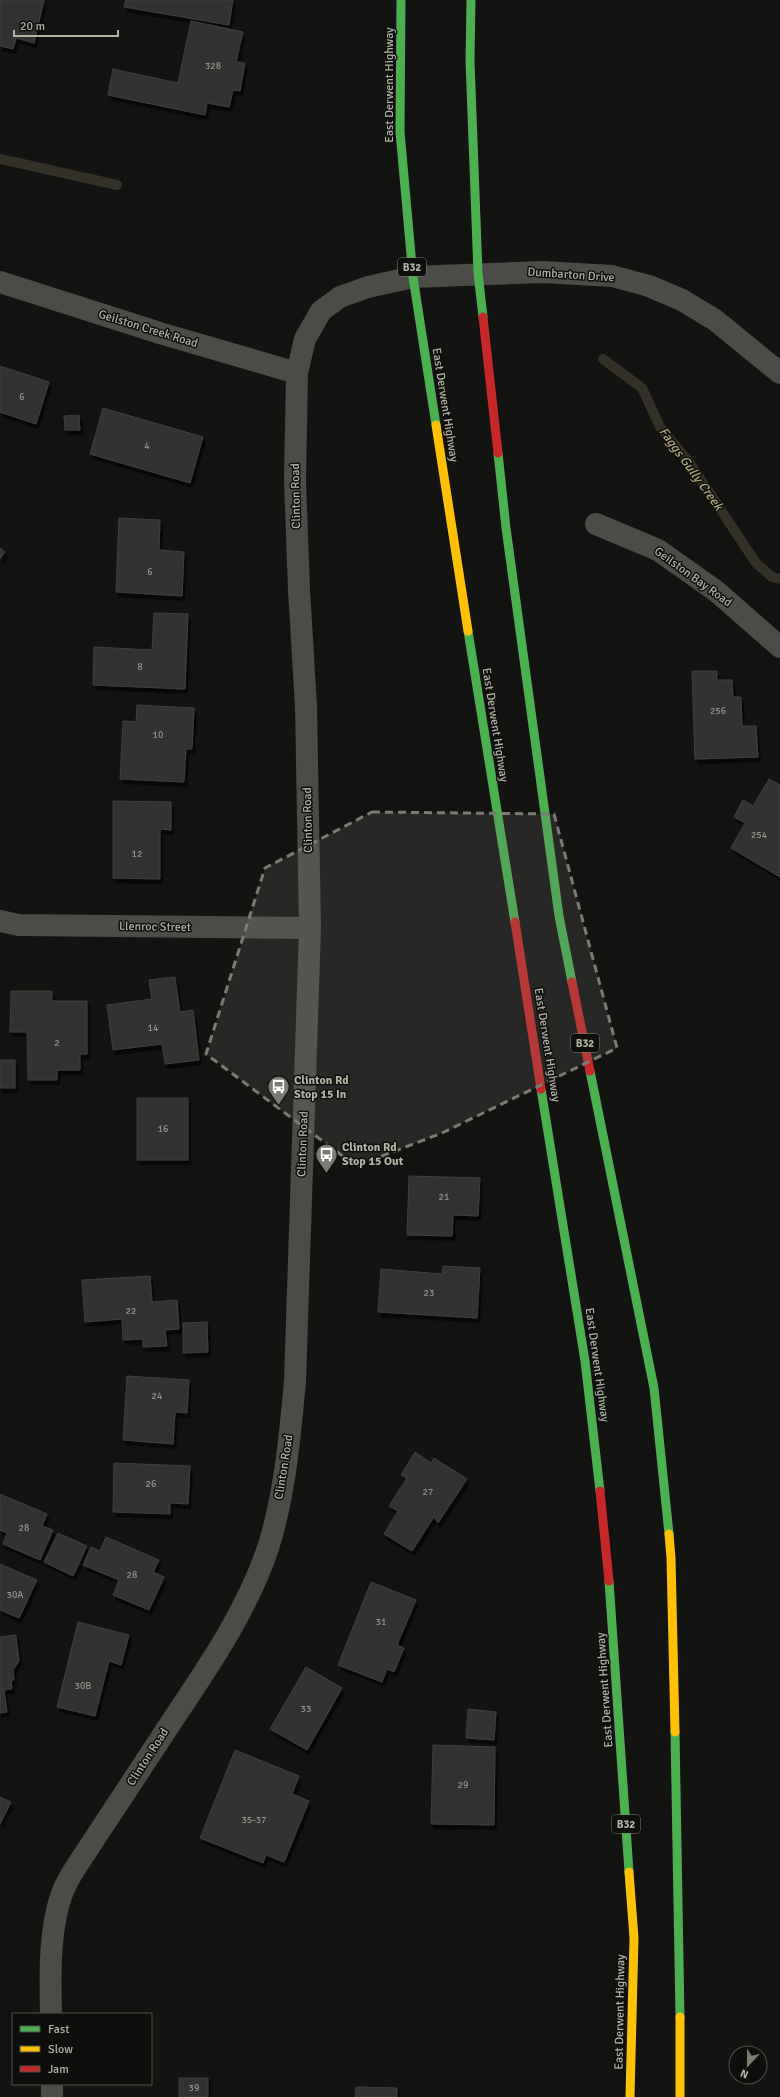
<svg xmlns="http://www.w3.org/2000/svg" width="780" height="2097" font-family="Signika,sans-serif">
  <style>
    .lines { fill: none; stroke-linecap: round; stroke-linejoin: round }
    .stream { stroke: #333127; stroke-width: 10 }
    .building { fill: #323230; stroke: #3f3f3b; filter: url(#shadow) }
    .street { stroke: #4b4b47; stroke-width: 22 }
    .fast { stroke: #4caf50; stroke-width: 9 }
    .slow { stroke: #ffc107; stroke-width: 9 }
    .jam { stroke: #c62828; stroke-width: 9 }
    .marked { fill: #7a7b71; fill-opacity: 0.2; stroke: #7a7b71; stroke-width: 3; stroke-dasharray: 8 5; stroke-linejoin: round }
    .labels { text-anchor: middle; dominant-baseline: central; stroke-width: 3; stroke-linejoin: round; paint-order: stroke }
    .number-label { font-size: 10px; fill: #929387 }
    .shield { fill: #0e0e0d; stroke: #818277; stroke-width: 1 }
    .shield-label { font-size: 11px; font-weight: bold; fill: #b2b3a4 }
    .street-label { font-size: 12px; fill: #b2b3a4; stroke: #0e0e0d }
    .poi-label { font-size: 12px; font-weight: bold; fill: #b2b3a4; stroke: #0e0e0d; text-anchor: start }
    .water-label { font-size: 13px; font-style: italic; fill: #aea77b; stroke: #0e0e0d }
  </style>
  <defs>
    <filter id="shadow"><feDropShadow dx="2.5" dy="4.5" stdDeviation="0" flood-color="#0009"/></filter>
  </defs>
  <rect width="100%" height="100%" fill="#131312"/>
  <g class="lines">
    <g class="stream">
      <polyline points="0,159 117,185"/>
      <polyline points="603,359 642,388 660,427 689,462 756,563 772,577 780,579"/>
    </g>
  </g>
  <g class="building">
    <polygon points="0,0 44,0 34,43 16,38 13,49 0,46"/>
    <polygon points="126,0 233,0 229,25 124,7"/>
    <polygon points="191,21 243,32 236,62 245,63 240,91 233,90 229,107 207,103 205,115 108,95 113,69 178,83"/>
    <polygon points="0,366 49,382 36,424 0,412"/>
    <polygon points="103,408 203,437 190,483 90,454"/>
    <polygon points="79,415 80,430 65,430 64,416"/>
    <polygon points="119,518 160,520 159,550 184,552 182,596 116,592"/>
    <polygon points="0,548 5,552 0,559"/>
    <polygon points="154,613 188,614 185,689 93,685 94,647 152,650"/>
    <polygon points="692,671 717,671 717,680 732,680 733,697 741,697 742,726 756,726 758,757 695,759"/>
    <polygon points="137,705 194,708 192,749 186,749 184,782 120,779 123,721 136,722"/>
    <polygon points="769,779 780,785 780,877 731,848 745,823 734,817 743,800 753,806"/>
    <polygon points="113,801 171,802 171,830 160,829 160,879 113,878"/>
    <polygon points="175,977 180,1012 193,1010 199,1060 165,1064 162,1044 113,1050 107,1005 152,999 149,980"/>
    <polygon points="11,991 52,991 52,1001 87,1001 87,1054 80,1054 80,1070 57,1070 57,1080 28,1080 27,1032 10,1032"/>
    <rect x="0" y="1060" width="15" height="28"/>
    <rect x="137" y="1098" width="51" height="62"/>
    <polygon points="409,1176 480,1178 478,1216 453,1215 452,1236 407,1235"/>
    <polygon points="443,1266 480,1268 477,1318 378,1312 381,1269 442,1274"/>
    <polygon points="150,1276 152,1302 177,1300 179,1329 165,1330 167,1346 143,1347 143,1339 123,1340 122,1319 85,1322 82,1280"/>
    <polygon points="207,1322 208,1352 183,1353 183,1323"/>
    <polygon points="127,1376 189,1380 187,1413 175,1412 173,1444 123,1440"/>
    <polygon points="415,1452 431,1463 434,1458 467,1479 438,1523 434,1517 412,1551 384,1534 398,1511 389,1506 407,1478 401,1475"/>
    <polygon points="114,1463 190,1466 188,1504 170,1503 170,1514 113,1512"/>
    <polygon points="0,1494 47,1514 42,1526 53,1530 40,1560 3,1544 7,1533 0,1530"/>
    <polygon points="58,1533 87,1546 73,1576 44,1562"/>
    <polygon points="106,1537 159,1560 153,1572 164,1577 149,1610 113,1595 119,1580 83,1565 91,1547 100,1551"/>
    <polygon points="0,1564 37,1580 19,1618 0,1610"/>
    <polygon points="371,1582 416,1600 397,1645 404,1648 394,1672 387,1669 382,1682 338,1665"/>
    <polygon points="78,1622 129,1635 121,1665 109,1661 95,1716 57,1707"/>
    <polygon points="16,1635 19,1661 13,1670 14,1680 11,1680 12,1689 4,1690 7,1712 0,1713 0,1637"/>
    <polygon points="306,1667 342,1688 307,1750 270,1729"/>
    <polygon points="468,1709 496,1712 494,1740 466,1738"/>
    <polygon points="433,1745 495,1747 494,1825 431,1824"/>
    <polygon points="235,1750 299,1776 292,1794 309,1801 284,1862 266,1855 263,1863 200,1838"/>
    <polygon points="0,1797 11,1802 0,1824"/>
    <rect x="179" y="2078" width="29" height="19"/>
    <polygon points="356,2087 397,2088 397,2097 355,2097"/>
  </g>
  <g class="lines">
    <g class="street">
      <polyline points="0,282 163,334 297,373"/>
      <polyline points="596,524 658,550 716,591 780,647"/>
      <polyline points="0,921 19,925 310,928"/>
      <path d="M51,2014C50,1976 49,1927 63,1891C66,1883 71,1875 76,1867C109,1816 143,1766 176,1715C211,1663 248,1608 268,1548C285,1494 290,1436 295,1381L310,928L306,706L299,590L295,480L297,373L305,339L321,311L340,297L368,287L413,277L543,272L612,276L649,286L682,300L715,320L780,373"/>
      <polyline points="52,2084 52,2097"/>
    </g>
    <g class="fast">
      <polyline points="401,0 400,132 413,277 436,425"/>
      <polyline points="471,0 470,61 478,273 483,317"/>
      <polyline points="498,453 506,528 559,916 572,982"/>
      <polyline points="468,631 515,922"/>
      <polyline points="590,1071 654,1388 669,1534"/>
      <polyline points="541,1089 585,1361 600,1491"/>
      <polyline points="609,1581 629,1872"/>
      <polyline points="675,1732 680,2017"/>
    </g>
    <g class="slow">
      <polyline points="436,425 468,631"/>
      <polyline points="669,1534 671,1558 675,1732"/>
      <polyline points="629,1872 634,1938 630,2097"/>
      <polyline points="680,2017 680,2097"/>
    </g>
    <g class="jam">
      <polyline points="483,317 498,453"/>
      <polyline points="515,922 541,1089"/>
      <polyline points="572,982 590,1071"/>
      <polyline points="600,1491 609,1581"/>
    </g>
  </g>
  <path class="marked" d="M372,812L554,814L617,1048L442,1133L356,1166L206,1054L265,868Z"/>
  <defs>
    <symbol id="bus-pin" viewBox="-11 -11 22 30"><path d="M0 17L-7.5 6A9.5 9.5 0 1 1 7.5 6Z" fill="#7a7b71" stroke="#0e0e0d"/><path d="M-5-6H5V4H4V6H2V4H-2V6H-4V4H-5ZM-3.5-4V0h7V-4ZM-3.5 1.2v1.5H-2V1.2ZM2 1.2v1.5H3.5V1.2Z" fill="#fff"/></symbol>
  </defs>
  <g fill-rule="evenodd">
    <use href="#bus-pin" x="266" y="1074" width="25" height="34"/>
    <use href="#bus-pin" x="314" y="1142" width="25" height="34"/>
  </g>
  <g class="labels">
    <g class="number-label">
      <text x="213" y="66">328</text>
      <text x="22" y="397">6</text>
      <text x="147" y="446">4</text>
      <text x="150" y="572">6</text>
      <text x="140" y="667">8</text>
      <text x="718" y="711">256</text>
      <text x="158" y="735">10</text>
      <text x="759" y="835">254</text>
      <text x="137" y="854">12</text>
      <text x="153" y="1028">14</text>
      <text x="57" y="1043">2</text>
      <text x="163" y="1129">16</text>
      <text x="444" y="1197">21</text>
      <text x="429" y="1293">23</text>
      <text x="131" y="1311">22</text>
      <text x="157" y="1396">24</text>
      <text x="151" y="1484">26</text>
      <text x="428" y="1492">27</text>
      <text x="24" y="1528">28</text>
      <text x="132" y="1575">28</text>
      <text x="15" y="1595">30A</text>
      <text x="381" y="1622">31</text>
      <text x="83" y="1686">30B</text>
      <text x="306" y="1709">33</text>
      <text x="463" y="1785">29</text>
      <text x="254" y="1820">35-37</text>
      <text x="194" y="2088">39</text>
    </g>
    <g class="shield">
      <rect x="398" y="258" width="28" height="18" rx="3"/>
      <rect x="571" y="1034" width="28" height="18" rx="3"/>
      <rect x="612" y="1815" width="28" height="18" rx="3"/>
    </g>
    <g class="shield-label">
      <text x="412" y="267">B32</text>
      <text x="585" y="1043">B32</text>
      <text x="626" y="1824">B32</text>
    </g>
    <g class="street-label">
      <text transform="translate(389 85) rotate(-90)">East Derwent Highway</text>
      <text transform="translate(571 275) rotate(4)">Dumbarton Drive</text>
      <text transform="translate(148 329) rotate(17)">Geilston Creek Road</text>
      <text transform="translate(445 405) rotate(81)">East Derwent Highway</text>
      <text transform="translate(296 496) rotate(-91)">Clinton Road</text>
      <text transform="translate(693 577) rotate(36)">Geilston Bay Road</text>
      <text transform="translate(495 725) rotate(81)">East Derwent Highway</text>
      <text transform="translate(308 820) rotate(-91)">Clinton Road</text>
      <text transform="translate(155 927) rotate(1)">Llenroc Street</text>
      <text transform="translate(547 1045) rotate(81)">East Derwent Highway</text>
      <text transform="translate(303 1144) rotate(-88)">Clinton Road</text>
      <text transform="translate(597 1365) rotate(82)">East Derwent Highway</text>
      <text transform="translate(284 1467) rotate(-81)">Clinton Road</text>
      <text transform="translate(605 1690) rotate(-94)">East Derwent Highway</text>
      <text transform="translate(148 1757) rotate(-57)">Clinton Road</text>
      <text transform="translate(620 2012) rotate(-89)">East Derwent Highway</text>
    </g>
    <g class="poi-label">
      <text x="294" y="1080">Clinton Rd<tspan x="294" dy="14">Stop 15 In</tspan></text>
      <text x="342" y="1147">Clinton Rd<tspan x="342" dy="14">Stop 15 Out</tspan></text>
    </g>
    <g class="water-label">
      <text transform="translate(691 469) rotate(54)">Faggs Gully Creek</text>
    </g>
  </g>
  <rect x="12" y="2013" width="140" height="72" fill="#0e0e0d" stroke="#505049"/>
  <rect x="20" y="2026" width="20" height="6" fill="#4caf50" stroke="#505049"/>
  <text x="48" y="2033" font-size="12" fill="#b2b3a4">Fast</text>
  <rect x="20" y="2046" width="20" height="6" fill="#ffc107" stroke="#505049"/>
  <text x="48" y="2053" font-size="12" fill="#b2b3a4">Slow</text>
  <rect x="20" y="2066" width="20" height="6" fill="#c62828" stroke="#505049"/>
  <text x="48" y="2073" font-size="12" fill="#b2b3a4">Jam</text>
  <g transform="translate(748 2065) rotate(202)"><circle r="19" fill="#0e0e0d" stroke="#505049"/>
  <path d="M0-3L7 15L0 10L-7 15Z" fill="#7a7b71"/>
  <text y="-6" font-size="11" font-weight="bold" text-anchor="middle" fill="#b2b3a4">N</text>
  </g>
  <path d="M14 30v6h104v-6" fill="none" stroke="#b2b3a4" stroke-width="2"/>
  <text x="20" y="30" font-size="12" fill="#b2b3a4" stroke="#0e0e0d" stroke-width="3" paint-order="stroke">20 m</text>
</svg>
